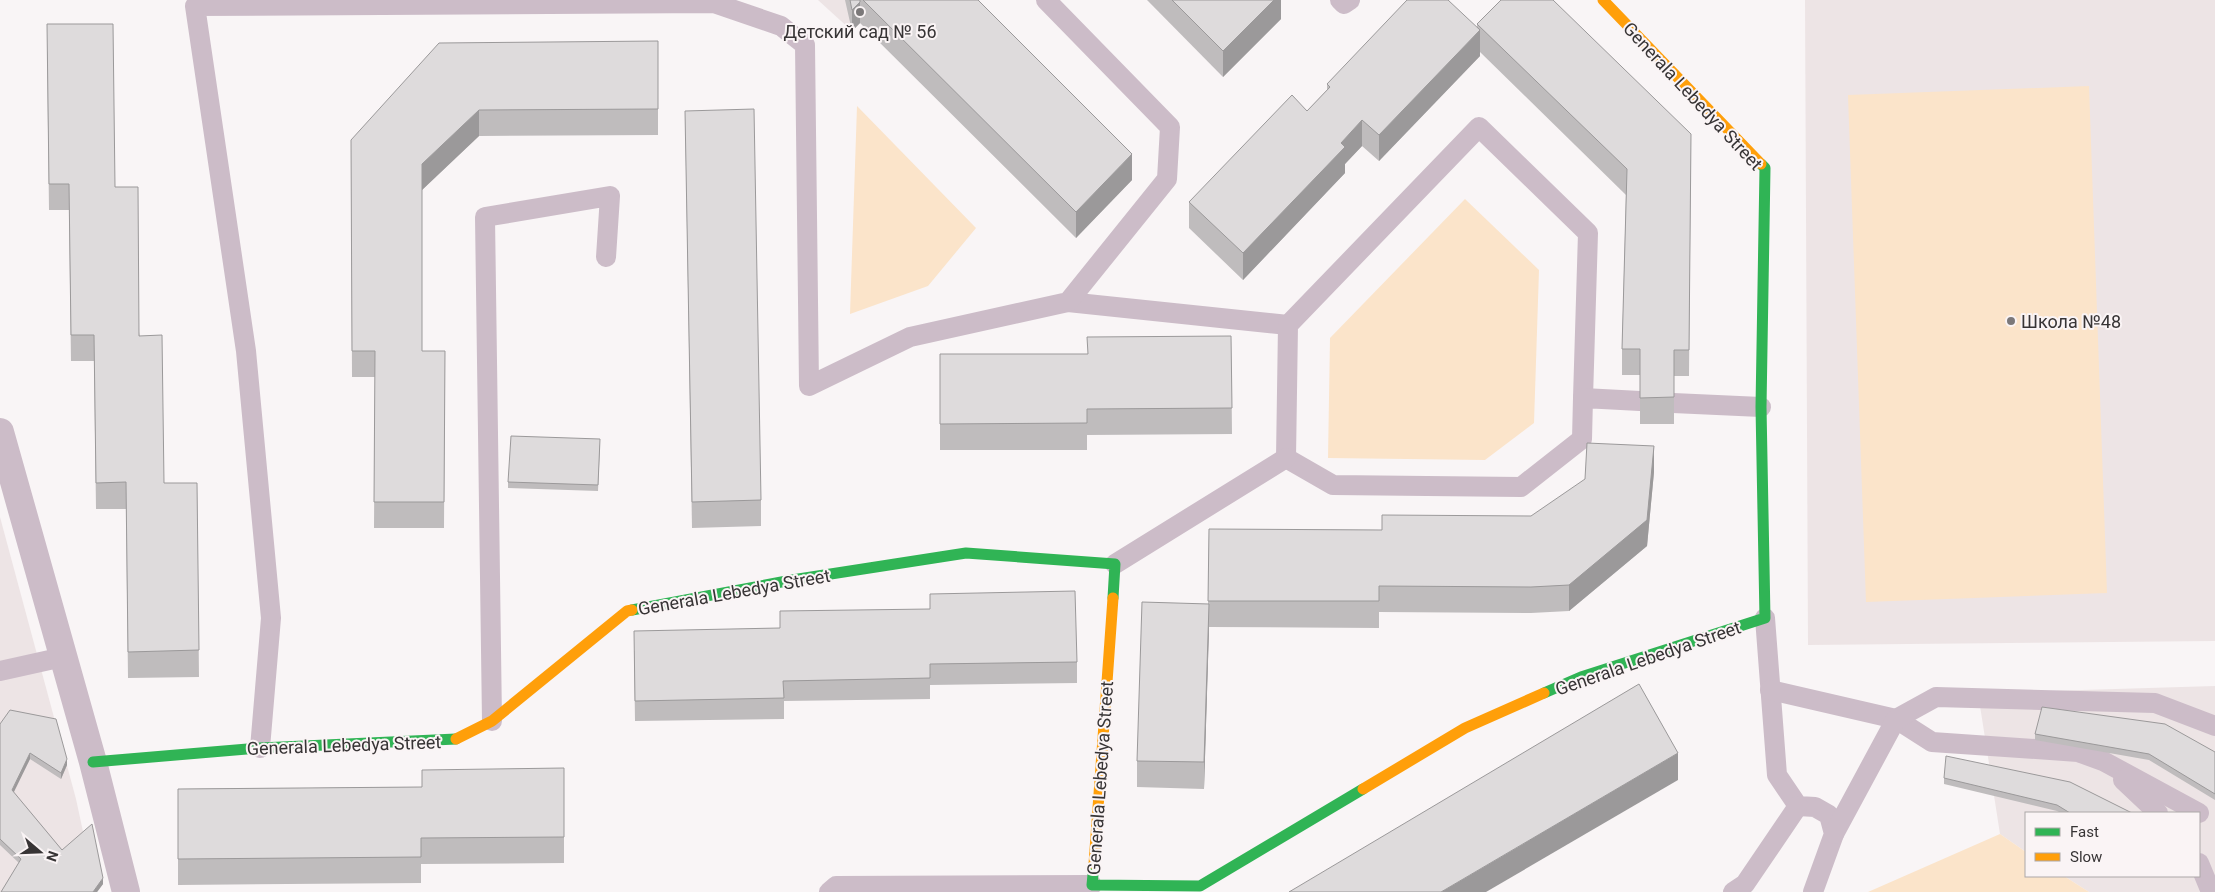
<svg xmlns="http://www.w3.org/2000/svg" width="2215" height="892" font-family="Roboto,sans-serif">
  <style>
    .built { fill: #ede4e5 }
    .green { fill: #fbe4ca }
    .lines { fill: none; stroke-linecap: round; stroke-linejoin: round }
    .lane { stroke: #ccbcc8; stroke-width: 20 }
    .street { stroke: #ccbcc8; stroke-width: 28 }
    .fast { stroke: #30b455; stroke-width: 11 }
    .slow { stroke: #ff9f0a; stroke-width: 11 }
    .wall { fill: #bfbcbd }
    .shaded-wall { fill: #9b999a }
    .building { fill: #dedbdc; stroke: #9b999a }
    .poi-dot { fill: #7b7879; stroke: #faf4f5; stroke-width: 2 }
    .labels { text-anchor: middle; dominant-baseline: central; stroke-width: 4; stroke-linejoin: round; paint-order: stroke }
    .poi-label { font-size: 18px; fill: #373435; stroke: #faf4f5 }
    .street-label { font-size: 18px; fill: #373435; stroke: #faf4f5 }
  </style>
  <rect width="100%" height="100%" fill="#f9f5f6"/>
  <g class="built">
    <polygon points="818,0 884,0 852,31"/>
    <polygon points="1805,0 2215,0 2215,641 1808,645"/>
    <polygon points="0,517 76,799 96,892 0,892"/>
    <polygon points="2215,686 2215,892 2089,892 2064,876 2199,876 2199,813 2026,813 2026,852 2000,834 1978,693"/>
  </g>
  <g class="green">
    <polygon points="2089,86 2107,593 1866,602 1848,95"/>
    <polygon points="857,106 976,228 928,286 850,314"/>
    <polygon points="1465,199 1539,270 1534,423 1485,460 1328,458 1330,338"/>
    <polygon points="2000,834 2026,852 2026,876 2064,876 2089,892 1868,892"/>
  </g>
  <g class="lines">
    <g class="lane">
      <polyline points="1340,0 1344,4 1350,0"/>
      <polyline points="1068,302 1288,325"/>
      <polyline points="1673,403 1761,407"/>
      <polyline points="1286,458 1288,325 1479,127 1588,233 1583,398"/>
      <polyline points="1286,458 1333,485 1521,487 1582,439 1583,398 1640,401"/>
      <polyline points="1115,564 1286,458"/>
      <polyline points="1765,618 1777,775 1798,806 1815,807 1829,815 1834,834 1813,892"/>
      <polyline points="0,671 63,657"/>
      <polyline points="1770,690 1896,719 1932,742 2078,752 2103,761 2199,813"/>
      <polyline points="492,721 485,217 610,196 606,257"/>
      <polyline points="260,748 271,618 246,351 195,6 714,3 781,26 805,45 809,386 910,337 1068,302 1167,179 1170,127 1046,0"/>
      <polyline points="2123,780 2158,813"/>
      <polyline points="1834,834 1896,719 1936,697 2155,703 2215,726"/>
      <polyline points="2199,863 2211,892"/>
      <polyline points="829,892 836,886 1092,885"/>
      <polyline points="1733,892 1745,884 1798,806"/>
    </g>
    <polyline class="street" points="0,432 93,762 126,892"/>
    <g class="fast">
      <polyline points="632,610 792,580 966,553 1115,564 1113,598"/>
      <polyline points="1544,693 1581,677 1765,618 1761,407 1765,168 1761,164"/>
      <polyline points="93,762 260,748 456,739"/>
      <polyline points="1094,864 1092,885 1200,886 1363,789"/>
    </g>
    <g class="slow">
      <polyline points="1603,0 1761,164"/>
      <polyline points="456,739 492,721 627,611 632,610"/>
      <polyline points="1363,789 1465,728 1544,693"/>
      <polyline points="1094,864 1113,598"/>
    </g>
  </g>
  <g class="wall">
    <polygon points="845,0 978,0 1132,180 1076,238 860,23 852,31"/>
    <polygon points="1147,0 1281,0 1281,19 1223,77"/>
    <polygon points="1477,24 1691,134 1689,376 1674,376 1674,424 1640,424 1640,375 1622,375 1622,349 1626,195 1480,52 1480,56 1379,161 1362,146 1345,164 1345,173 1243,280 1189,228 1189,202 1307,111 1327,90 1327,84 1477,28"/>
    <polygon points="658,41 658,135 479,136 422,190 422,351 445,351 444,528 374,528 375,377 352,377 351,140"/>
    <polygon points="47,51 115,187 164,483 197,483 199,677 128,678 126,509 96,509 94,361 71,361 69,210 49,210"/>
    <polygon points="685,111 761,500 761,526 692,528"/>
    <polygon points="1231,336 1232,434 1087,435 1087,450 940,450 940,354 1087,354"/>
    <polygon points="600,445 598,491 508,488 508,482"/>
    <polygon points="1654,472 1647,546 1569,611 1531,613 1379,612 1379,628 1209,627 1204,789 1137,787 1137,761 1208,604 1209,529 1382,530 1531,516"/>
    <polygon points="634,651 1077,662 1077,683 930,685 930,699 784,701 784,719 635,721"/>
    <polygon points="0,724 67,765 61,779 30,759 13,792 62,850 103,884 97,892 1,892 19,863 0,845"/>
    <polygon points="2035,734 2215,752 2215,800 2149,760 2035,740"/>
    <polygon points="564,768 564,863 421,864 421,883 178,885 178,789 422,787"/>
    <polygon points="1944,778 2132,813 2061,813 2057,811 1944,784"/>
  </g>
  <g class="shaded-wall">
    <polygon points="1274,0 1281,0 1281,19 1223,77 1223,51"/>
    <polygon points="860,2 860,23 852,31 852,10"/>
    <polygon points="1480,30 1480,56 1379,161 1379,135"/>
    <polygon points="479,110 479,136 422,190 422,164"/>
    <polygon points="1362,120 1362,146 1345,164 1345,173 1243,280 1243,253 1341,143"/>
    <polygon points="1132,154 1132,180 1076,238 1076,212"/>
    <polygon points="1654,446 1654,472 1647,546 1569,611 1569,585"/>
    <polygon points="1209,604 1209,630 1204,789 1204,762"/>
    <polygon points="30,753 30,759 12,796 12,790"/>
    <polygon points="1678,753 1678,780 1486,892 1441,892"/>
    <polygon points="67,759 67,765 61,779 61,773"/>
    <polygon points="103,878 103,884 97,892 93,892"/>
  </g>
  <g class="building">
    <polygon points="850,0 860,0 860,2 852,10"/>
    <polygon points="863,0 978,0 1132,154 1076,212"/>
    <polygon points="1172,0 1274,0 1223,51"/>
    <polygon points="1407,0 1448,0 1480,30 1379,135 1362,120 1341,143 1345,147 1243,253 1189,202 1292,95 1307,111 1330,87 1327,84"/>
    <polygon points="1501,0 1553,0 1691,134 1689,350 1674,350 1674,397 1640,398 1640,349 1622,349 1627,169 1477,24"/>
    <polygon points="47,24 113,24 115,187 138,187 139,336 162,335 164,483 197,483 199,650 128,652 126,482 96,483 94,335 71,335 69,184 49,184"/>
    <polygon points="658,41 658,109 479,110 422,164 422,351 445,351 444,502 374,502 375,351 352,351 351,140 439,43"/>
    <polygon points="754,109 761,500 692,502 685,111"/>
    <polygon points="1231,336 1232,408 1087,409 1087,423 940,424 940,354 1088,354 1087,337"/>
    <polygon points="511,436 600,439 598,485 508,482"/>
    <polygon points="1587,443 1654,446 1647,520 1569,585 1531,587 1379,586 1379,601 1208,601 1209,529 1382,530 1382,515 1531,516 1585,479"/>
    <polygon points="1075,591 1077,662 930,664 930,678 783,681 784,698 635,701 634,631 780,628 780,611 930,609 930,594"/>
    <polygon points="1142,602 1209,604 1204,762 1137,761"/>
    <polygon points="1639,684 1678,753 1441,892 1289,892"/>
    <polygon points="2042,707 2165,724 2215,752 2215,794 2149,754 2035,734"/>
    <polygon points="10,710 56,719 67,759 61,773 30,753 12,790 62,850 92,824 103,878 93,892 1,892 21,859 0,839 0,724"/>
    <polygon points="1946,756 2070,782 2132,813 2070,813 2057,805 1944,778"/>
    <polygon points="564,768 564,837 421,838 421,857 178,859 178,789 422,787 422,770"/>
  </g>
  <g class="poi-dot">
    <circle cx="860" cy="12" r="5"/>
    <circle cx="2011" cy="321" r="5"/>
  </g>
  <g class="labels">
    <g class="poi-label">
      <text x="860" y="31">Детский сад № 56</text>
      <text x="2021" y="321" text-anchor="start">Школа №48</text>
    </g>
    <g class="street-label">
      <text transform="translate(1693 96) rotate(47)">Generala Lebedya Street</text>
      <text transform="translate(734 592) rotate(-10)">Generala Lebedya Street</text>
      <text transform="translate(1648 658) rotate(-19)">Generala Lebedya Street</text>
      <text transform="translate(344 745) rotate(-2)">Generala Lebedya Street</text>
      <text transform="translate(1100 778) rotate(-86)">Generala Lebedya Street</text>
    </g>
  </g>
  <rect x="2025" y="812" width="175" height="65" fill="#faf4f5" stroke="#aca7a8"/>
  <rect x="2035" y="828" width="25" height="8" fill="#30b455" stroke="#aca7a8"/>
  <text x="2070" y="837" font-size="15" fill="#373435">Fast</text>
  <rect x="2035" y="853" width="25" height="8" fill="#ff9f0a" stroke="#aca7a8"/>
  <text x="2070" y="862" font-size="15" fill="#373435">Slow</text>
  <g transform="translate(40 852) rotate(109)" stroke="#faf4f5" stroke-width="4" paint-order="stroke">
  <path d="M0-4L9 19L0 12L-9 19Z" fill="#373435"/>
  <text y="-8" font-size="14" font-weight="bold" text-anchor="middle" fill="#373435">N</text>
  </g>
</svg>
